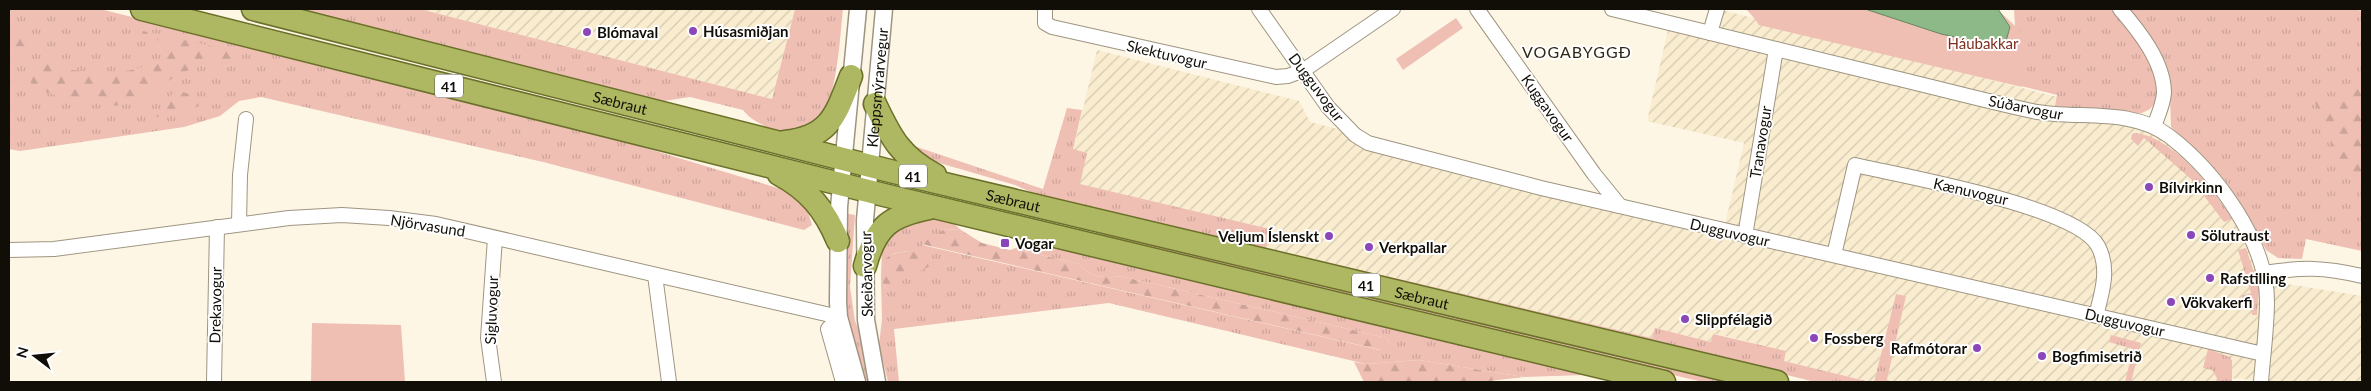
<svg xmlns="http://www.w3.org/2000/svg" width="2371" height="391" font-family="Lato,sans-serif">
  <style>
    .industrial { fill: url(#industrial-furrows) }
    .grass { fill: url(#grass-tufts) }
    .forest { fill: url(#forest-firs) }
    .park { fill: #efbfb4 }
    .water { fill: #8cb987; stroke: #678661 }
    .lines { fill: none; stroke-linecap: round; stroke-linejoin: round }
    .minor-casing { stroke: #9e9581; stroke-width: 16 }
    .tertiary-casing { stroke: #9e9581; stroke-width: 19 }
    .trunk-casing { stroke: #6a7029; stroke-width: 25 }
    .minor { stroke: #fff; stroke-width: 14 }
    .tertiary { stroke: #fff; stroke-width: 16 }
    .trunk { stroke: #aeb762; stroke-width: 22 }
    .poi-dot { fill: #8b46b9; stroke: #fff; stroke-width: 2 }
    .labels { text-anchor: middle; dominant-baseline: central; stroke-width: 4; stroke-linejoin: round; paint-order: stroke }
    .shield { fill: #fff; stroke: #585651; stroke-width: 1 }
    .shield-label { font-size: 14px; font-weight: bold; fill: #110e07 }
    .poi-label { font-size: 15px; font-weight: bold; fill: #110e07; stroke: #fff; text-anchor: start }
    .park-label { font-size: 15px; fill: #7d2d1f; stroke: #fff }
    .street-label { font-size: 15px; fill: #110e07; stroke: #fff }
    .neighbourhood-label { font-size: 16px; letter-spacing: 1px; fill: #302817; stroke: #fff }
  </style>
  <defs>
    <pattern id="industrial-furrows" width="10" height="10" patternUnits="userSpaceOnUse" patternTransform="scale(1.25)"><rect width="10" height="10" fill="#f9eccf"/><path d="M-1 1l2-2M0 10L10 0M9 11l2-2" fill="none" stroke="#d4c9b0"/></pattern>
    <pattern id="grass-tufts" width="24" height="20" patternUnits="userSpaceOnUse" patternTransform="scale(1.25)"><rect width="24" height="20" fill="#efbfb4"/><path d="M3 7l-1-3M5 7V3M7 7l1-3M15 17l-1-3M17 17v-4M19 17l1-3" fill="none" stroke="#cca399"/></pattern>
    <pattern id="forest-firs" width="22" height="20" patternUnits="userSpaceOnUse" patternTransform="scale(1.25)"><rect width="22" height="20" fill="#efbfb4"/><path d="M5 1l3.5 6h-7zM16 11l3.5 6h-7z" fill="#cca399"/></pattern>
  </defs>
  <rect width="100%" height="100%" fill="#fef6e4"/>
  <g class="industrial">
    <polygon points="420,9 795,9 772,99"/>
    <polygon points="1708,9 1718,9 2138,118 2220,185 2268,281 2362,296 2362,382 2285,382 2225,378 2226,382 1893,382 1887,380 1906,296 1896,294 1874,382 1870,382 1784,361 1786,351 1730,337 1714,334 1711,342 1655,328 1652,338 1266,248 1270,229 1080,184 1073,150 1097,50 1299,101 1310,122 1629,203 1725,224 1744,143 1647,121 1670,21 1703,28"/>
  </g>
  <g class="grass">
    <path d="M9,9H100L596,133L781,189C798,200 807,204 812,225L804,230L543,162L261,97L239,101L220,116L184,127L20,151L9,149Z"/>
    <path d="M291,9H420L772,99L795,9H843C840,37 837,96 821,118C814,128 795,134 783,132C769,129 751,121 743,110L690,97L664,101L639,97Z"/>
    <polygon points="1746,9 1843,9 2016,44 2014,9 2114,9 2156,69 2159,88 2157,101 2150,109 2142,113 2131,113 2112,109 2069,109 2055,106 2057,95 1754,18"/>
    <polygon points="2127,9 2353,9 2362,11 2362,251 2306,239 2302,259 2278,258 2266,250 2249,217 2226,182 2205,158 2171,127 2170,95"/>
    <polygon points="1067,108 1082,110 1073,149 1087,153 1080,184 1270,229 1266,248 1652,338 1655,328 1711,342 1713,334 1786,351 1784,361 1870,382 1816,382 1047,199 1015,185 919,157 906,140 914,146 1043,189"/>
    <path d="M2136,133C2174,138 2213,188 2232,219L2224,222L2191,179L2144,138L2138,146L2131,139L2132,134Z"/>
    <polygon points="844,213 855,215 850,287 855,321 865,344 871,382 864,382 845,327"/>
    <path d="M933,216L953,223L961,230L945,229L922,245L1380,350L1390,345L1387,338L1120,276C1105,279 1089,277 1079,264L1019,250H1010L1019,247L1044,244L1449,339L1585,375L1524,377L1419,360L1366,364L1109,303L894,329L899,382H888L879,345L882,319L881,281L887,289L911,251C893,252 883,255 881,274L882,249L895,233L904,225Z"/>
    <polygon points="1068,229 1127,238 1738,382 1703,382 1066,233"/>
    <polygon points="2246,248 2259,288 2257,315 2252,315 2251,306 2241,296 2251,293 2238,250"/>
    <polygon points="1896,294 1906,296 1887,380 1893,382 1874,382"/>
    <polygon points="2111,335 2141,343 2131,382 2125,382 2133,349 2109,342"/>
    <polygon points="2208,349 2230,357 2232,361 2232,382 2216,382 2217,378 2212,370 2203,368"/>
  </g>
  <g class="forest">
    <path d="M143,31L225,49L241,55V61L203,64L177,75L137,103L112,106L61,97L38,89L31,83V69L37,61L58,68L110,75L152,65L171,53C167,40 153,39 141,36Z"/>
    <path d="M9,32L25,40C28,55 20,61 9,70Z"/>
    <polygon points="2356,77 2362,78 2362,189 2339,171 2328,148 2335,140 2314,101 2321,95 2330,99 2352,98"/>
    <polygon points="180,91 194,96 199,106 177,114 156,117 172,94"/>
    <path d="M945,229L961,230L982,243L1010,250H1019L1079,264C1089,277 1105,279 1120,276L1387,338L1390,345L1386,349L1381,350L921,244Z"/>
    <path d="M911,251L939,261L887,289L881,281C880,257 888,253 911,251Z"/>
    <polygon points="1419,360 1524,377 1481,382 1364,382 1354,362 1366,364"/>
  </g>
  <g class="park">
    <polygon points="1748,9 1997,9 2029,39 2022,87 1759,25"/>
    <polygon points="1456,18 1463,28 1403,70 1396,59"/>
    <polygon points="312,323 401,325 405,382 311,382"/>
  </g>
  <polygon class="water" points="1865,9 1998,9 2010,27 2006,41 1991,45 1941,34"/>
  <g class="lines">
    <defs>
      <g id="minor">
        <polyline points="1045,9 1045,23 1052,27 1276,77 1288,76 1304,70 1393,9"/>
        <polyline points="1259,9 1328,107 1355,135 1368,143 1541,188 2263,354"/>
        <polyline points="1477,9 1594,174 1620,206"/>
        <path d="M1612,9C1706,32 1800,55 1895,78C1941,89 1986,101 2032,111C2077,120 2131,107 2169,136C2215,171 2267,241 2267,301C2267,328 2263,355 2261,382"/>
        <path d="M2120,9C2139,31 2164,62 2164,93C2163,105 2158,116 2154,126"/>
        <polyline points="1710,33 1717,9"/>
        <polyline points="239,224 240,175 246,119"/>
        <polyline points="1745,236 1776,49"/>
        <polyline points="9,250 54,249 289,218 342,215 389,218 436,224 839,317 828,329 843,382"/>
        <path d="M1834,255L1855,165C1902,176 2076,206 2098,246C2110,269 2102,292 2096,316"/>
        <path d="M2264,273C2303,267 2323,267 2362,276"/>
        <polyline points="655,275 669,382"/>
        <polyline points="214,382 217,227"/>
        <polyline points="494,382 488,338 495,238"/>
      </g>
      <g id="tertiary">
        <polyline points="857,382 839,317 838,302 839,207 858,9"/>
        <path id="s1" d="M877,382L866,320L865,220L884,9"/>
      </g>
      <g id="trunk">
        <polyline points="142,9 884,195 1664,382"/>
        <path id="s2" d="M253,9L890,171L1777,382"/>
        <path d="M875,104C891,138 901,157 935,175"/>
        <path d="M785,142C831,137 836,114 851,76"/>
        <path d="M779,174C809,190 825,210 838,241"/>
        <path d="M865,266C876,226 890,216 929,208"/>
      </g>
    </defs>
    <use href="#minor" class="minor-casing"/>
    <use href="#tertiary" class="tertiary-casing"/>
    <use href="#trunk" class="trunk-casing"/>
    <use href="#minor" class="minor"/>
    <use href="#tertiary" class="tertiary"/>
    <use href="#trunk" class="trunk"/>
  </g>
  <g class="poi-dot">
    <circle cx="693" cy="31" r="5"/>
    <circle cx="587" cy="32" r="5"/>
    <circle cx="2149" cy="187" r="5"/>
    <circle cx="2191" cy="235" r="5"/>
    <circle cx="1329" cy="236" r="5"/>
    <rect x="1000" y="238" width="10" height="10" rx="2.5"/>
    <circle cx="1369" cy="247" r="5"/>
    <circle cx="2210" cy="278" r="5"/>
    <circle cx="2171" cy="302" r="5"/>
    <circle cx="1685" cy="319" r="5"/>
    <circle cx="1814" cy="338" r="5"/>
    <circle cx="1977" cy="348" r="5"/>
    <circle cx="2042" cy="356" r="5"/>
  </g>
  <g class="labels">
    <g class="shield">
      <rect x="435" y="74.5" width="28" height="23" rx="4"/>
      <rect x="899" y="164.5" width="28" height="23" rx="4"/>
      <rect x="1352" y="273.5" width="28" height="23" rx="4"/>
    </g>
    <g class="shield-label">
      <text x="449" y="86">41</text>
      <text x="913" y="176">41</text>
      <text x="1366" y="285">41</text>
    </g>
    <g class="poi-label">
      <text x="703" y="31">Húsasmiðjan</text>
      <text x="597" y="32">Blómaval</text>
      <text x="2159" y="187">Bílvirkinn</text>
      <text x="2201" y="235">Sölutraust</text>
      <text x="1319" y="236" text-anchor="end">Veljum Íslenskt</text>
      <text x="1015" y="243">Vogar</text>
      <text x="1379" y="247">Verkpallar</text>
      <text x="2220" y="278">Rafstilling</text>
      <text x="2181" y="302">Vökvakerfi</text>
      <text x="1695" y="319">Slippfélagið</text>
      <text x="1824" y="338">Fossberg</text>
      <text x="1967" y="348" text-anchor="end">Rafmótorar</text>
      <text x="2052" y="356">Bogfimisetrið</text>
    </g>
    <g class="park-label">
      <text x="1983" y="43">Háubakkar</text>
    </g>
    <g class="street-label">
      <text transform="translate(1167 54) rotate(13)">Skektuvogur</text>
      <text stroke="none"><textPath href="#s1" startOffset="296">Kleppsmýrarvegur</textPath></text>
      <text transform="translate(1317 87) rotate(53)">Dugguvogur</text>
      <text stroke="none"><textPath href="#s2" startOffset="379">Sæbraut</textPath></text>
      <text transform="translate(2026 107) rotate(11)">Súðarvogur</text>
      <text transform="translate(1548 108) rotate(55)">Kuggavogur</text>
      <text transform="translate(1760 142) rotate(-81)">Tranavogur</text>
      <text transform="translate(1971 191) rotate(13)">Kænuvogur</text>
      <text stroke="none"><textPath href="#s2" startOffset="784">Sæbraut</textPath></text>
      <text transform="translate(428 225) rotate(9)">Njörvasund</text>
      <text transform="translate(1730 232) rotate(13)">Dugguvogur</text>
      <text transform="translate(866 274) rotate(-91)">Skeiðarvogur</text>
      <text stroke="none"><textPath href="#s2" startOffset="1204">Sæbraut</textPath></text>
      <text transform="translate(215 305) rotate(-89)">Drekavogur</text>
      <text transform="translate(491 310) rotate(-88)">Sigluvogur</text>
      <text transform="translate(2125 322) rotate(13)">Dugguvogur</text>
    </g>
    <g class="neighbourhood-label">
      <text x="1577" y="51">VOGABYGGÐ</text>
    </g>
  </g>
  <rect width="2371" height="391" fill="none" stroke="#110e07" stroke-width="20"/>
  <g transform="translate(35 356) rotate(286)" stroke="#ffffff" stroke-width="4" paint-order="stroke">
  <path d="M0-4L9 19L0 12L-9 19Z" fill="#110e07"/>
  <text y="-8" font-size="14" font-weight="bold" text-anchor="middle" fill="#110e07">N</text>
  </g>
</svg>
